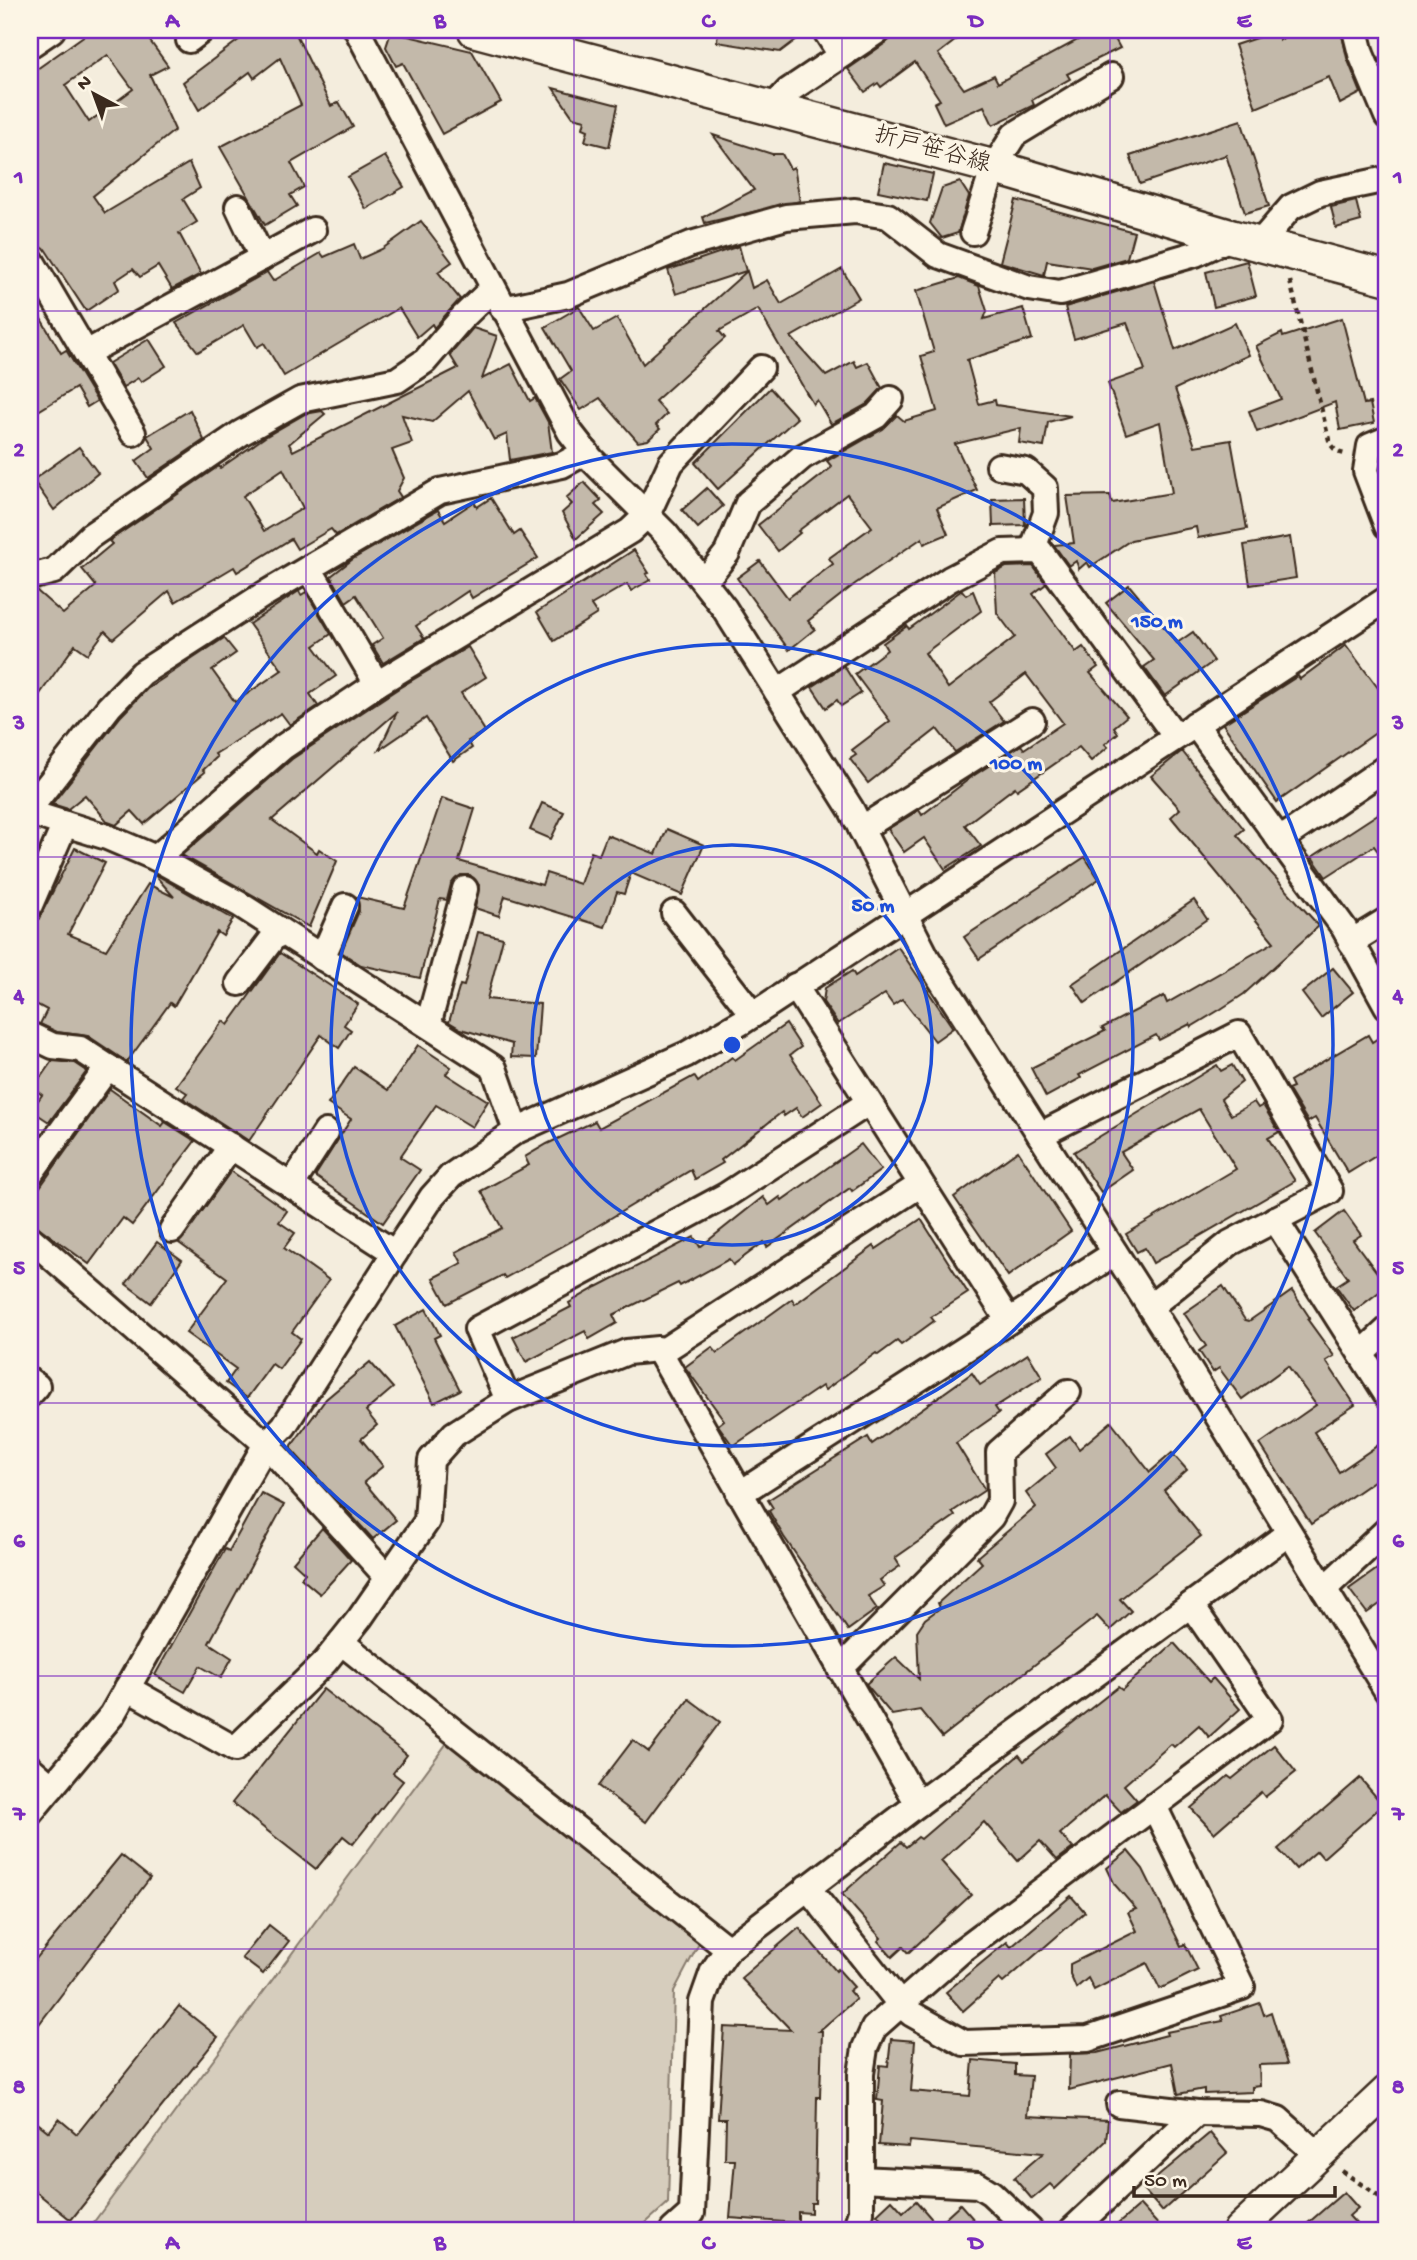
<svg xmlns="http://www.w3.org/2000/svg" width="1417" height="2260" font-family="'Gochi Hand','Klee One',sans-serif">
  <style>
    .green { fill: #d6cdbd; stroke: #887c6e; stroke-width: 2 }
    .building { fill: #c3b9aa; stroke: #3b2a1e; stroke-width: 2; fill-rule: evenodd }
    .lines { fill: none; stroke-linecap: round; stroke-linejoin: round }
    .minor-casing { stroke: #3b2a1e; stroke-width: 30 }
    .tertiary-casing { stroke: #3b2a1e; stroke-width: 35 }
    .secondary-casing { stroke: #3b2a1e; stroke-width: 38 }
    .path { stroke: #3b2a1e; stroke-width: 4.5; stroke-dasharray: 5 5; stroke-linecap: butt }
    .minor { stroke: #fcf5e5; stroke-width: 24 }
    .tertiary { stroke: #fcf5e5; stroke-width: 30 }
    .secondary { stroke: #fcf5e5; stroke-width: 33 }
    .grid { fill: none; stroke: #7b2cbf; stroke-width: 2; stroke-opacity: 0.55 }
    .ring { fill: none; stroke: #1d4ed8; stroke-width: 3.5 }
    .labels { text-anchor: middle; dominant-baseline: central; stroke-width: 6; stroke-linejoin: round; paint-order: stroke }
    .street-label { font-size: 24px; fill: #3b2a1e; stroke: #fcf5e5 }
    .centre { fill: #1d4ed8; stroke: #fcf5e5; stroke-width: 3.5 }
    .ring-label { font-size: 21px; text-anchor: middle; font-weight: bold; fill: #1d4ed8; stroke: #fcf5e5; stroke-width: 6; stroke-linejoin: round; paint-order: stroke }
    .neatline { fill: none; stroke: #7b2cbf; stroke-width: 2.5 }
    .grid-label { font-size: 23px; text-anchor: middle; font-weight: bold; fill: #7b2cbf }
  </style>
  <rect width="100%" height="100%" fill="#f4eddd"/>
  <filter id="ink" filterUnits="userSpaceOnUse"><feTurbulence type="fractalNoise" baseFrequency=".0143" numOctaves="2"/><feDisplacementMap in="SourceGraphic" scale="14" xChannelSelector="R" yChannelSelector="G"/><feConvolveMatrix kernelMatrix="1 2 1 2 8 2 1 2 1" color-interpolation-filters="sRGB"/></filter>
  <g filter="url(#ink)">
    <polygon class="green" points="447,1743 703,1936 674,1991 668,2203 638,2230 88,2230"/>
    <g class="building">
      <path d="M92,30H142L168,66L150,75L175,130L93,196L105,213L189,163L200,188L183,199L197,222L179,233L201,274L172,289L158,266L140,277L133,269L115,281L119,289L86,311L45,249L30,243V74ZM108,55L133,89L89,122L65,85Z"/>
      <polygon points="252,30 294,30 331,106 339,102 353,127 291,163 304,187 290,195 297,206 265,225 220,147 301,105 280,58 254,78 250,72 199,110 183,82"/>
      <polygon points="718,30 809,30 780,52 717,42"/>
      <polygon points="900,30 969,30 938,54 964,89 994,75 998,83 1096,30 1110,30 1120,48 1067,74 1070,79 1032,100 1034,105 993,125 984,106 944,124 934,103 940,100 915,62 881,87 878,83 865,92 848,69 887,42"/>
      <polygon points="1302,30 1341,30 1347,58 1361,93 1340,104 1329,77 1256,108 1235,45 1277,31 1280,40"/>
      <polygon points="391,32 472,51 501,102 442,134 403,63 396,66 386,47"/>
      <polygon points="553,88 618,105 609,147 585,141 588,130 583,128 585,120 573,117"/>
      <polygon points="1241,120 1269,206 1245,213 1226,155 1140,184 1130,156"/>
      <polygon points="713,135 772,154 782,154 790,169 794,167 800,201 705,223 703,217 754,190"/>
      <polygon points="385,156 404,187 366,209 348,177"/>
      <polygon points="884,163 933,174 927,201 878,191"/>
      <polygon points="960,182 969,196 958,233 942,238 930,223 942,188"/>
      <polygon points="1016,200 1134,232 1127,258 1092,268 1047,261 1044,275 1000,262"/>
      <polygon points="1356,201 1361,221 1336,228 1331,207"/>
      <polygon points="421,221 452,262 438,272 460,299 434,328 432,324 417,337 399,308 284,376 264,343 257,347 244,325 198,352 176,323 267,272 273,281 321,253 324,257 354,244 360,259 382,249"/>
      <polygon points="739,246 746,271 676,294 668,270"/>
      <polygon points="1247,261 1256,296 1214,307 1206,272"/>
      <polygon points="842,269 859,298 791,337 826,376 854,361 857,367 868,362 882,388 867,404 831,424 817,400 813,404 758,309 719,331 725,338 655,401 667,414 656,425 660,429 648,440 638,442 600,398 581,410 560,379 571,371 545,327 579,307 594,331 617,318 643,364 747,271 752,288 767,280 781,304"/>
      <polygon points="959,278 979,286 987,311 984,319 1023,308 1032,339 967,360 979,404 995,400 996,405 1071,416 1048,422 1044,447 1019,443 1021,428 955,444 977,490 937,508 948,534 924,544 922,538 855,584 808,621 815,629 789,650 737,578 760,561 788,598 833,564 829,558 872,527 847,494 798,531 800,533 778,551 758,525 832,467 827,461 883,429 897,415 904,421 937,411 921,356 934,352 916,291"/>
      <polygon points="1154,281 1175,350 1235,323 1249,355 1175,389 1195,446 1231,440 1247,529 1198,538 1196,527 1131,540 1090,567 1087,562 1079,569 1076,561 1069,566 1054,545 1074,543 1067,496 1110,495 1112,503 1172,493 1160,422 1126,434 1108,383 1145,370 1127,323 1074,339 1065,307"/>
      <polygon points="30,300 61,353 66,350 97,401 87,407 76,388 30,416"/>
      <polygon points="1342,318 1364,404 1370,403 1374,423 1340,430 1335,402 1257,432 1249,411 1281,399 1256,346 1282,333 1283,337"/>
      <path d="M473,328L497,336L482,379L511,364L530,401L535,398L548,422L552,452L510,460L507,434L494,440L468,391L432,422L402,415L412,443L392,450L404,478L397,491L401,497L336,535L331,529L297,549L291,539L237,572L234,567L175,602L169,591L113,639L105,631L88,654L75,645L30,708V591H37L63,614L96,586L82,569L112,544L109,541L219,466L220,468L265,437L305,414L322,411L325,414L289,444L293,451L458,368L450,355ZM283,469L303,508L264,531L243,496Z"/>
      <polygon points="149,339 166,366 141,382 138,378 123,387 109,363"/>
      <polygon points="770,388 797,418 718,489 695,463"/>
      <polygon points="190,410 204,440 148,478 136,461 154,448 147,436"/>
      <polygon points="79,447 98,473 54,510 33,480"/>
      <polygon points="584,482 601,500 595,505 604,514 576,539 562,513 572,504 566,498"/>
      <polygon points="707,488 723,506 698,528 682,510"/>
      <polygon points="491,498 514,535 520,531 538,558 472,598 468,591 416,626 424,638 383,663 372,645 383,638 356,595 346,602 331,576 353,559 438,510 445,521 474,502 477,507"/>
      <polygon points="1024,498 1025,525 993,526 992,499"/>
      <polygon points="1290,537 1296,578 1250,585 1244,545"/>
      <polygon points="634,550 649,573 646,574 650,580 631,591 627,584 591,605 597,614 554,641 537,612"/>
      <polygon points="1033,566 1046,584 1033,594 1076,652 1083,647 1098,667 1090,673 1127,716 1114,727 1118,733 1105,744 1108,747 1091,761 1079,747 1017,790 1015,787 965,825 981,846 945,869 924,838 904,852 888,829 919,810 922,815 973,776 1021,745 1024,749 1063,723 1026,674 989,702 1004,721 955,752 937,729 868,783 850,759 856,755 852,750 890,721 855,674 887,650 883,643 907,626 909,629 962,590 966,595 973,591 981,611 925,653 948,688 1015,637 997,613 995,573 1006,567"/>
      <polygon points="1129,585 1177,643 1193,632 1214,661 1165,696 1144,667 1154,660 1106,603"/>
      <polygon points="299,591 301,595 306,592 331,634 314,646 336,676 310,694 318,706 290,725 281,713 215,754 217,757 203,770 205,772 144,824 132,811 116,825 108,822 85,795 68,809 52,804 121,716 147,689 224,638 236,653 212,670 235,702 282,670 249,624"/>
      <polygon points="1346,645 1387,700 1387,725 1277,802 1223,724 1298,676 1300,679"/>
      <polygon points="468,647 486,677 461,693 485,731 468,741 472,748 453,761 426,718 379,750 397,712 272,820 317,853 319,849 337,861 309,927 182,855 292,759 399,688"/>
      <polygon points="844,666 861,693 841,706 837,700 826,708 812,687"/>
      <polygon points="1182,751 1244,829 1237,835 1319,926 1244,994 1221,1009 1191,1027 1190,1024 1159,1040 1156,1035 1079,1075 1081,1078 1046,1097 1031,1068 1105,1031 1102,1028 1164,996 1167,1003 1274,942 1171,817 1180,809 1151,776"/>
      <polygon points="442,798 475,809 459,861 542,885 546,873 580,884 591,852 599,855 607,835 656,854 667,829 704,845 682,895 631,873 624,894 617,892 605,927 505,896 499,916 475,908 479,885 470,875 461,875 451,884 447,900 440,899 420,978 361,965 341,952 359,911 357,897 404,908"/>
      <polygon points="542,803 564,812 551,839 530,830"/>
      <polygon points="1387,808 1387,864 1374,846 1326,877 1312,857"/>
      <polygon points="75,848 105,863 68,934 106,950 148,884 174,897 153,873 233,919 223,936 217,932 174,1006 170,1003 127,1062 88,1036 57,1032 40,1024 47,1010 30,1001 30,936"/>
      <polygon points="1085,857 1099,879 979,959 964,937"/>
      <polygon points="1194,900 1207,919 1085,1003 1072,984"/>
      <polygon points="478,932 503,938 487,999 540,1004 536,1058 511,1057 512,1044 461,1029 449,1022 460,985 464,986"/>
      <polygon points="898,947 953,1028 935,1041 902,999 893,1005 885,994 838,1024 823,1002 825,988 852,971 855,976"/>
      <polygon points="280,953 358,1004 344,1025 351,1030 339,1048 321,1035 249,1141 183,1098 187,1093 176,1086 223,1021 228,1025"/>
      <polygon points="1333,968 1353,992 1321,1018 1302,993"/>
      <polygon points="786,1024 801,1047 790,1055 822,1103 802,1117 796,1108 784,1116 782,1112 721,1160 723,1163 695,1179 691,1170 579,1237 505,1278 503,1275 447,1304 433,1278 462,1263 456,1252 502,1228 481,1191 529,1165 525,1157 547,1144 595,1121 599,1128 694,1076 698,1082 732,1057 735,1060"/>
      <polygon points="1368,1035 1372,1042 1380,1037 1387,1050 1387,1149 1348,1173 1315,1118 1308,1122 1288,1089 1293,1087 1290,1081"/>
      <polygon points="418,1045 451,1067 446,1074 488,1101 472,1127 436,1105 400,1157 420,1170 383,1223 315,1176 351,1119 328,1104 354,1067 388,1090"/>
      <polygon points="52,1061 75,1063 87,1071 49,1122 31,1110 42,1095 33,1088"/>
      <polygon points="1217,1065 1221,1071 1232,1065 1242,1082 1221,1099 1231,1115 1254,1102 1258,1108 1263,1105 1279,1132 1268,1138 1295,1181 1153,1263 1145,1248 1137,1252 1126,1234 1236,1169 1199,1109 1121,1152 1133,1170 1101,1192 1074,1152"/>
      <polygon points="110,1089 162,1126 165,1122 195,1141 132,1225 123,1218 89,1264 30,1221 30,1201"/>
      <polygon points="861,1144 881,1170 852,1191 850,1188 767,1247 764,1242 733,1265 729,1259 680,1286 678,1283 613,1315 617,1323 589,1339 585,1331 526,1362 513,1337 571,1307 569,1303 597,1287 694,1237 700,1247 763,1197 769,1205 780,1197 782,1200"/>
      <polygon points="1018,1151 1071,1231 1008,1276 954,1197"/>
      <polygon points="231,1171 287,1211 279,1222 295,1233 284,1248 329,1280 292,1332 301,1339 279,1369 272,1364 247,1398 226,1383 236,1369 186,1333 227,1278 179,1243"/>
      <polygon points="1344,1211 1361,1235 1353,1240 1387,1286 1354,1311 1336,1286 1348,1278 1315,1233"/>
      <polygon points="921,1219 968,1293 931,1317 934,1321 901,1345 897,1341 878,1355 876,1353 825,1390 822,1386 733,1446 718,1425 724,1420 685,1367 712,1347 717,1353 792,1299 795,1304 874,1246 876,1249"/>
      <polygon points="157,1242 182,1260 151,1303 126,1284"/>
      <polygon points="1223,1286 1245,1320 1249,1321 1292,1291 1310,1318 1308,1320 1334,1356 1326,1361 1355,1405 1314,1432 1339,1472 1387,1439 1387,1472 1311,1524 1260,1444 1316,1405 1288,1366 1242,1399 1219,1368 1213,1372 1199,1351 1206,1346 1184,1313"/>
      <polygon points="426,1309 440,1335 434,1338 460,1390 434,1403 395,1326"/>
      <polygon points="1028,1354 1042,1377 995,1407 999,1413 956,1443 985,1490 952,1512 955,1516 895,1558 900,1566 880,1580 884,1586 868,1596 877,1609 848,1630 784,1537 769,1511 773,1508 768,1500 868,1437 872,1444 972,1373 980,1385"/>
      <polygon points="370,1362 393,1388 366,1411 377,1425 361,1439 383,1466 364,1482 396,1520 373,1539 290,1448 326,1399"/>
      <polygon points="1111,1422 1150,1472 1172,1453 1187,1470 1164,1490 1201,1536 1120,1599 1131,1611 1110,1630 1097,1616 942,1737 920,1710 892,1715 866,1684 896,1657 919,1679 917,1631 925,1619 940,1608 938,1603 982,1563 977,1557 1036,1507 1026,1493 1056,1468 1046,1454 1070,1436 1079,1449"/>
      <polygon points="261,1493 284,1505 209,1643 232,1658 221,1678 200,1666 185,1692 155,1675 225,1549 229,1551"/>
      <polygon points="322,1528 351,1560 320,1594 301,1578 305,1573 293,1562"/>
      <polygon points="1387,1562 1387,1599 1367,1613 1349,1589"/>
      <polygon points="1174,1643 1209,1682 1213,1678 1240,1709 1209,1737 1199,1725 1174,1747 1171,1744 1124,1785 1137,1800 1121,1812 1105,1795 1060,1834 1073,1848 1057,1860 1040,1841 1018,1861 984,1822 941,1861 971,1895 908,1953 903,1947 892,1957 878,1941 881,1938 842,1894 901,1842 906,1847 918,1837 921,1839 1019,1755 1024,1761 1118,1687 1122,1690"/>
      <polygon points="323,1689 407,1755 393,1773 403,1781 353,1844 343,1836 316,1869 232,1803"/>
      <polygon points="689,1699 720,1722 646,1822 598,1786 633,1740 649,1752"/>
      <polygon points="1274,1745 1296,1772 1265,1797 1261,1792 1214,1833 1191,1808 1228,1776 1232,1779"/>
      <polygon points="1360,1778 1383,1805 1323,1858 1317,1851 1296,1869 1278,1849"/>
      <polygon points="1128,1851 1143,1869 1181,1946 1185,1944 1198,1970 1160,1989 1147,1963 1094,1990 1088,1978 1076,1988 1070,1974 1070,1964 1137,1931 1128,1912 1136,1909 1115,1885 1107,1868"/>
      <polygon points="121,1855 150,1878 30,2036 30,1966"/>
      <polygon points="1071,1896 1085,1912 1003,1983 999,1979 963,2011 946,1992 1007,1942 1011,1947"/>
      <polygon points="269,1925 289,1941 263,1974 242,1958"/>
      <polygon points="799,1928 836,1971 838,1969 854,1987 849,1991 856,1999 819,2031 822,2031 820,2097 817,2097 815,2203 811,2203 811,2213 798,2212 798,2223 730,2218 735,2160 725,2160 726,2119 718,2119 724,2027 791,2030 741,1978"/>
      <polygon points="1260,2003 1264,2015 1271,2012 1287,2064 1259,2065 1260,2086 1252,2087 1252,2092 1204,2094 1204,2089 1178,2094 1172,2063 1069,2090 1070,2054 1097,2053 1167,2035 1166,2032 1223,2021 1221,2016"/>
      <polygon points="179,2006 218,2037 71,2220 30,2187 30,2117 49,2132 59,2119 77,2134"/>
      <polygon points="891,2039 915,2041 911,2091 970,2096 973,2060 1015,2064 1015,2075 1031,2076 1027,2116 1108,2120 1106,2141 1055,2189 1050,2184 1032,2199 1014,2178 1043,2153 910,2141 909,2147 879,2145 883,2101 877,2100 880,2065 888,2066"/>
      <polygon points="1210,2133 1227,2153 1162,2211 1143,2189"/>
      <polygon points="1344,2192 1358,2208 1349,2216 1362,2230 1300,2230"/>
      <polygon points="892,2200 903,2212 916,2201 937,2225 960,2204 983,2230 882,2230 887,2226 877,2214"/>
      <polygon points="1140,2205 1163,2230 1111,2230"/>
    </g>
    <g class="lines">
      <defs>
        <g id="minor">
          <polyline points="357,30 570,432 591,459 665,533 724,608 851,809 927,958 1169,1337 1387,1691"/>
          <polyline points="825,30 841,55"/>
          <polyline points="1355,30 1361,54 1387,116"/>
          <polyline points="189,40 202,30"/>
          <polyline points="30,45 52,30"/>
          <polyline points="771,109 788,91 879,30"/>
          <polyline points="238,207 262,258"/>
          <polyline points="973,232 994,167 1014,135 1111,76"/>
          <polyline points="1259,244 1291,207 1320,193 1387,179"/>
          <polyline points="30,258 133,433"/>
          <polyline points="503,309 568,295 691,244 786,217 855,211 888,216 938,255 1029,288 1060,293 1195,254 1232,237"/>
          <polyline points="86,353 313,230"/>
          <polyline points="1387,439 1370,446 1366,471 1387,526"/>
          <polyline points="999,466 1026,471 1045,488 1046,513 1032,551"/>
          <polyline points="309,568 377,684"/>
          <polyline points="30,577 54,571 90,536 241,433 300,400 397,380 425,361 462,318 492,289"/>
          <polyline points="704,582 727,553 748,503 802,457 876,416 891,399"/>
          <polyline points="777,692 950,579 1002,552 1040,551 1176,737"/>
          <polyline points="1195,724 1344,928 1387,1006"/>
          <polyline points="30,808 109,707 142,673 263,595 440,491 562,465 586,452"/>
          <polyline points="30,813 107,837 156,858 239,904 494,1068 516,1131"/>
          <polyline points="861,829 1032,721"/>
          <polyline points="1280,840 1387,767"/>
          <polyline points="156,858 283,747 377,684 630,531 647,515 671,463 761,368"/>
          <polyline points="30,905 65,824"/>
          <polyline points="674,913 753,1015"/>
          <polyline points="1351,942 1387,920"/>
          <polyline points="322,958 345,906"/>
          <polyline points="239,983 279,930"/>
          <polyline points="795,986 1008,1320"/>
          <polyline points="428,1025 465,889"/>
          <polyline points="30,1035 53,1046 80,1049 395,1253"/>
          <polyline points="1040,1135 1239,1034 1330,1191 1230,1243 1150,1307"/>
          <polyline points="30,1174 108,1067"/>
          <polyline points="291,1186 326,1132"/>
          <polyline points="1275,1219 1387,1395"/>
          <polyline points="172,1230 231,1146"/>
          <polyline points="30,1238 266,1444 388,1578"/>
          <polyline points="660,1353 920,1185"/>
          <polyline points="1361,1354 1387,1330"/>
          <polyline points="30,1381 37,1386 30,1394"/>
          <polyline points="508,1400 477,1329 725,1196 868,1103"/>
          <polyline points="739,1494 1115,1253"/>
          <polyline points="1324,1589 1387,1530"/>
          <polyline points="341,1642 728,1949"/>
          <polyline points="840,1669 991,1517 1000,1501 999,1452 1068,1392"/>
          <polyline points="127,1688 235,1749 325,1662 360,1618 427,1521 431,1460 454,1434 508,1400 627,1352 658,1349 918,1804"/>
          <polyline points="30,1768 52,1787"/>
          <polyline points="30,1813 112,1715 266,1444 284,1426 395,1253 432,1197 451,1176 516,1131 687,1054 742,1022 1387,599"/>
          <polyline points="807,1887 900,2004 912,2014 964,2043 1088,2039 1242,1987 1154,1806"/>
          <polyline points="1119,2104 1197,2113 1261,2114 1278,2119 1319,2156"/>
          <polyline points="861,2179 978,2185 991,2193 1030,2230"/>
          <polyline points="673,2230 692,2213 702,2002 713,1971 728,1949 918,1804 1289,1533"/>
          <polyline points="855,2230 861,2212 861,2074 865,2048 874,2028 961,1951 1270,1719 1191,1605"/>
          <polyline points="1072,2230 1197,2113"/>
        </g>
        <polyline id="tertiary" points="1239,2230 1387,2091"/>
        <polyline id="secondary" points="475,30 994,167 1232,237 1387,278"/>
      </defs>
      <use href="#minor" class="minor-casing"/>
      <use href="#tertiary" class="tertiary-casing"/>
      <use href="#secondary" class="secondary-casing"/>
      <g class="path">
        <polyline points="1290,281 1330,444 1337,452 1345,454"/>
        <polyline points="1342,2171 1387,2202"/>
      </g>
      <use href="#minor" class="minor"/>
      <use href="#tertiary" class="tertiary"/>
      <use href="#secondary" class="secondary"/>
    </g>
  </g>
  <path class="grid" d="M306,30V2230M574,30V2230M842,30V2230M1110,30V2230M30,311H1387M30,584H1387M30,857H1387M30,1130H1387M30,1403H1387M30,1676H1387M30,1949H1387"/>
  <g class="ring">
    <circle cx="732" cy="1045" r="200"/>
    <circle cx="732" cy="1045" r="401"/>
    <circle cx="732" cy="1045" r="601"/>
  </g>
  <g class="labels">
    <g class="street-label">
      <text transform="translate(932 151) rotate(15)">折戸笹谷線</text>
    </g>
  </g>
  <circle cx="732" cy="1045" r="10" class="centre"/>
  <g class="ring-label">
    <text x="1157" y="627">150 m</text>
    <text x="1016" y="769">100 m</text>
    <text x="873" y="911">50 m</text>
  </g>
  <rect width="1417" height="2260" fill="none" stroke="#fcf5e5" stroke-width="77"/>
  <g transform="translate(94 94) rotate(319)" stroke="#fcf5e5" stroke-width="5" paint-order="stroke">
  <path d="M0-5L12 26L0 18L-12 26Z" fill="#3b2a1e"/>
  <text y="-10" font-size="19" font-weight="bold" text-anchor="middle" fill="#3b2a1e">N</text>
  </g>
  <path d="M1134 2186v10h201v-10" fill="none" stroke="#3b2a1e" stroke-width="3.5"/>
  <text x="1144" y="2186" font-size="21" fill="#3b2a1e" stroke="#fcf5e5" stroke-width="5" paint-order="stroke">50 m</text>
  <rect x="38" y="38" width="1340" height="2184" class="neatline"/>
  <g class="grid-label">
    <text x="172" y="27">A</text>
    <text x="440" y="27">B</text>
    <text x="708" y="27">C</text>
    <text x="976" y="27">D</text>
    <text x="1244" y="27">E</text>
    <text x="19" y="183">1</text>
    <text x="1398" y="183">1</text>
    <text x="19" y="456">2</text>
    <text x="1398" y="456">2</text>
    <text x="19" y="729">3</text>
    <text x="1398" y="729">3</text>
    <text x="19" y="1002">4</text>
    <text x="1398" y="1002">4</text>
    <text x="19" y="1274">5</text>
    <text x="1398" y="1274">5</text>
    <text x="19" y="1547">6</text>
    <text x="1398" y="1547">6</text>
    <text x="19" y="1820">7</text>
    <text x="1398" y="1820">7</text>
    <text x="19" y="2093">8</text>
    <text x="1398" y="2093">8</text>
    <text x="172" y="2249">A</text>
    <text x="440" y="2249">B</text>
    <text x="708" y="2249">C</text>
    <text x="976" y="2249">D</text>
    <text x="1244" y="2249">E</text>
  </g>
</svg>
